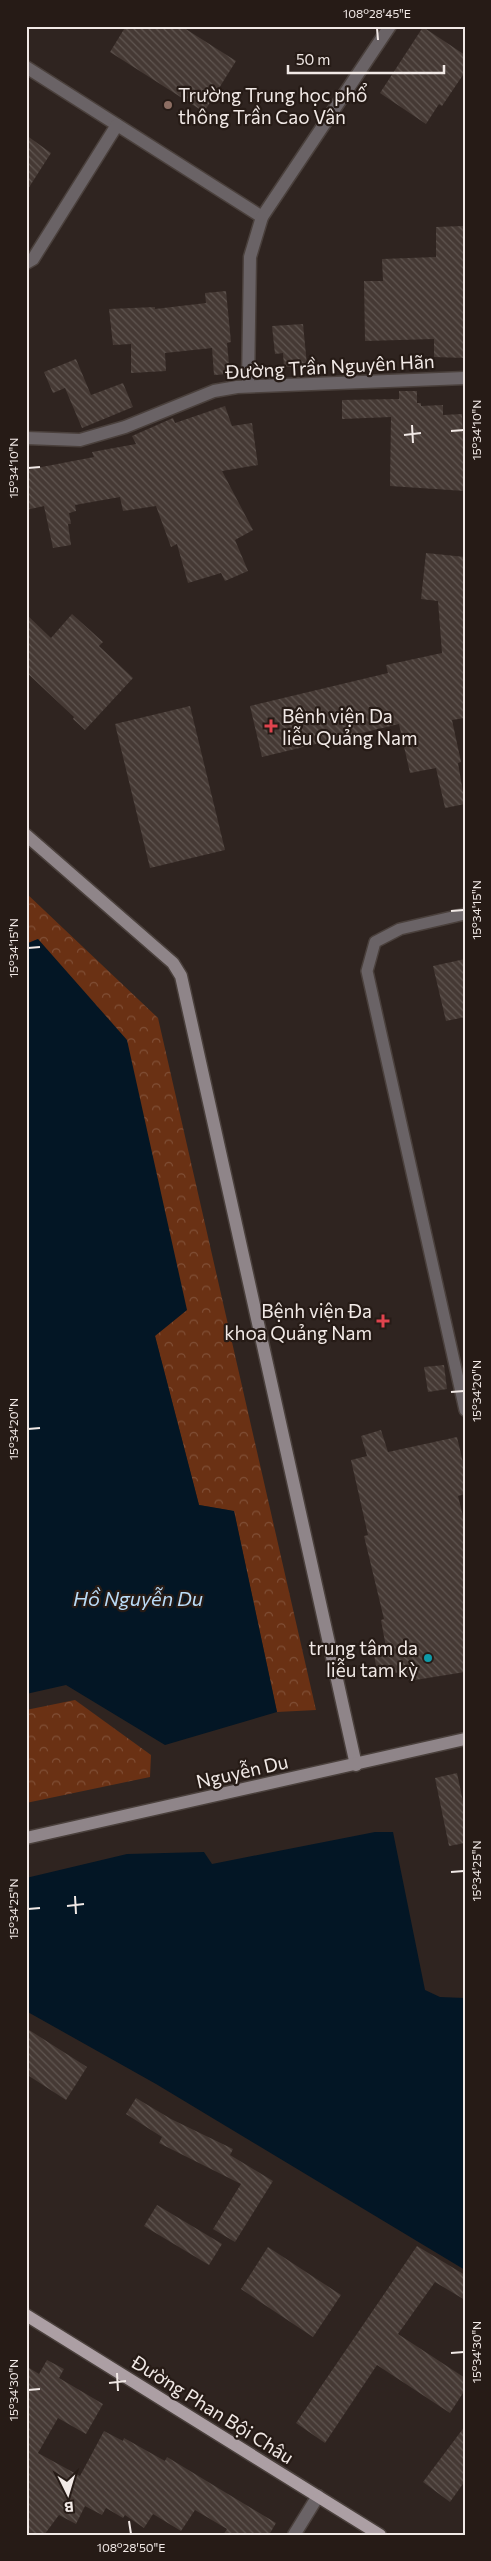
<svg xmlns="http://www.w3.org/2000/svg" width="491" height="2561" font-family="Commissioner,sans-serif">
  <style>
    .park { fill: url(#park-crowns) }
    .water { fill: #031625 }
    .building { fill: url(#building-back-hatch) }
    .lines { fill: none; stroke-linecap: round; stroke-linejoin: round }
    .lane-casing { stroke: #4a403c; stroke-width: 14 }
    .street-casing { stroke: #4a403c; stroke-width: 15 }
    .secondary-casing { stroke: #4a403c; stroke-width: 15 }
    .primary-casing { stroke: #4a403c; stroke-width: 15 }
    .lane { stroke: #6a6366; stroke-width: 11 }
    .street { stroke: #6a6366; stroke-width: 12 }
    .secondary { stroke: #8f8589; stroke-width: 12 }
    .primary { stroke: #ac9fa4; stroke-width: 12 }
    .ticks { fill: none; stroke: #f1e9e6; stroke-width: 2 }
    .education-dot { fill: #8d6e63; stroke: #261b16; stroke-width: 2 }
    .health-dot { fill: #e0444e; stroke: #261b16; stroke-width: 2 }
    .culture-dot { fill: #0f9aa8; stroke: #261b16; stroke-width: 2 }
    .labels { text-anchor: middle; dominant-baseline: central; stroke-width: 4.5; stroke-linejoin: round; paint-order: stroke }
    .poi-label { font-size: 19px; fill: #f1e9e6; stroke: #261b16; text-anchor: start }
    .street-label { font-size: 19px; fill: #f1e9e6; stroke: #261b16 }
    .water-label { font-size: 20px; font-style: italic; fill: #badcf8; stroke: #261b16 }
    .neatline { fill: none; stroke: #f1e9e6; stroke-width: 2 }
    .ticks-label { font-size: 12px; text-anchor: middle; fill: #f1e9e6 }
  </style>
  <defs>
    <pattern id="park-crowns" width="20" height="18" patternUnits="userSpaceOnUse" patternTransform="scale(1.25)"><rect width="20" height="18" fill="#6a3114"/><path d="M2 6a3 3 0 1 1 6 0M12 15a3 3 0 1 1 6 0" fill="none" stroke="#804f36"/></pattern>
    <pattern id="building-back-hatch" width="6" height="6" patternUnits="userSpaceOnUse" patternTransform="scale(1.25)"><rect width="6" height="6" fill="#453934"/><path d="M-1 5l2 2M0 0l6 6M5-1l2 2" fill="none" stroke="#605651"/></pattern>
  </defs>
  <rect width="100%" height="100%" fill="#2f2420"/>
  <g class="park">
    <polygon points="26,893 158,1018 316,1710 277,1712 234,1511 199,1505 155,1336 38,939 26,944"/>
    <polygon points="75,1700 151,1755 150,1777 26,1803 26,1710"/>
  </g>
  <g class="water">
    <polygon points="38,939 127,1040 187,1310 155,1336 199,1505 234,1511 277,1712 165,1745 66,1685 26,1694 26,944"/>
    <polygon points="375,1832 393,1832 425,1990 440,1997 465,1998 465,2270 156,2084 26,2011 26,1878 127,1854 204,1852 212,1864"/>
  </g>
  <g class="building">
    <polygon points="126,26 181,26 236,61 204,112 110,52"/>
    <polygon points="423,27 465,55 465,72 442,106 439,104 426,124 380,93"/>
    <polygon points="26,135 51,153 26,192"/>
    <polygon points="463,226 465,358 434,357 434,339 365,341 364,281 383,281 382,259 436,257 436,227"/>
    <polygon points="226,291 231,342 227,343 230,374 214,375 212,348 165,353 166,371 131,373 131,344 113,345 109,309 155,307 155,309 206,303 205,293"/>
    <polygon points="303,324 307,365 284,367 283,353 275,354 272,326"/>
    <polygon points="76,359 91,395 123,383 133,407 82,428 65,388 53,393 44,372"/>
    <polygon points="399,391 417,391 417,403 421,403 421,406 443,405 443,415 462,414 465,491 390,486 391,417 342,419 342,400 399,399"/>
    <polygon points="225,406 232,426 252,423 258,465 222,471 253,530 235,540 248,571 225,581 221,573 188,583 177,544 171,547 156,506 123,511 120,497 75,505 76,511 69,513 71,524 68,524 71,545 53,548 44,506 26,510 26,470 94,457 92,452 136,444 132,436 173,418 175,423"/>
    <polygon points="426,553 465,557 465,718 452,720 461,762 458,763 465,804 445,808 436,768 410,773 399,724 262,757 250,706 388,673 386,665 442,653 438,601 421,599"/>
    <polygon points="26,614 51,638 72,614 103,642 99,646 133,678 85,730 73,719 74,717 26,672"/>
    <polygon points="190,706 225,850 150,868 115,724"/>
    <polygon points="465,959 465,1017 446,1021 433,966"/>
    <polygon points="444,1365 447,1389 428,1392 424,1367"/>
    <polygon points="381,1430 388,1452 457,1437 465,1471 465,1494 458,1496 465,1524 465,1672 409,1681 407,1671 378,1676 374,1655 387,1653 381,1620 384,1619 364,1536 368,1535 351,1460 367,1456 361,1436"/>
    <polygon points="457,1773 465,1811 465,1843 449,1846 435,1778"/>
    <polygon points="26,2028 87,2067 66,2100 26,2074"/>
    <polygon points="136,2098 171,2119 233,2149 230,2155 273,2181 235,2242 213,2229 241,2184 159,2143 162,2137 126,2114"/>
    <polygon points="157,2205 222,2244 209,2265 144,2226"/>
    <polygon points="417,2246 465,2275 465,2300 435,2282 398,2334 465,2378 465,2390 450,2413 377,2365 325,2443 296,2423"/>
    <polygon points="268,2247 341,2295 313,2337 241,2289"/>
    <polygon points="47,2360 64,2369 59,2378 103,2404 86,2434 58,2418 38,2453 80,2476 104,2431 123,2441 124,2438 165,2461 167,2457 276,2523 269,2535 223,2535 227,2529 195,2510 181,2531 153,2514 144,2528 125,2515 123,2518 106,2508 102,2515 85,2506 76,2524 59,2515 44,2535 26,2535 26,2366 39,2374"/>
    <polygon points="465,2426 465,2481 450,2502 423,2482"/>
  </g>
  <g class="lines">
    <defs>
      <polyline id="lane" points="465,914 400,929 375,942 367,971 465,1410"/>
      <g id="street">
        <polyline points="26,67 262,217"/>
        <polyline points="26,263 33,259 117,125"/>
        <polyline points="248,386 250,257 262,217 390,26"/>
        <polyline points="26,438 80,440 125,427 214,391 237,387 465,378"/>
        <polyline points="294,2535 318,2496"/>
      </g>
      <g id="secondary">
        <polyline points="26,835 173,963 181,976 356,1765"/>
        <polyline points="26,1838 465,1739"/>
      </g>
      <polyline id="primary" points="26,2315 380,2535"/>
    </defs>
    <use href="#lane" class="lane-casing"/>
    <use href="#street" class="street-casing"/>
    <use href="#secondary" class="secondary-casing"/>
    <use href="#primary" class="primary-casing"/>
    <use href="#lane" class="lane"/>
    <use href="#street" class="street"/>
    <use href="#secondary" class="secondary"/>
    <use href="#primary" class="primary"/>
  </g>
  <path class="ticks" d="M377,28L378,40M412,425L413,443M451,431L464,430M404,435L421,433M28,468L40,467M451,911L464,910M28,948L40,947M451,1392L464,1391M28,1429L40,1428M451,1872L464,1871M75,1896L76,1914M67,1906L84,1904M28,1909L40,1908M451,2353L464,2352M117,2373L118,2391M109,2383L126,2381M28,2390L40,2389M129,2521L131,2534"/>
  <circle class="education-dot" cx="168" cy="105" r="5"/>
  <g class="health-dot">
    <path d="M268.5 718.5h5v5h5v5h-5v5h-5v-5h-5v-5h5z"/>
    <path d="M380.5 1313.5h5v5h5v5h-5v5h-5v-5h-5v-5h5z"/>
  </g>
  <circle class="culture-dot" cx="428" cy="1658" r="5"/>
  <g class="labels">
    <g class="poi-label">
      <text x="178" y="94">Trường Trung học phổ<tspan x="178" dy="22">thông Trần Cao Vân</tspan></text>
      <text x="282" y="715">Bệnh viện Da<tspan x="282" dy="22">liễu Quảng Nam</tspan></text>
      <text x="372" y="1310" text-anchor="end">Bệnh viện Đa<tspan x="372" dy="22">khoa Quảng Nam</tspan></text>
      <text x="418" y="1647" text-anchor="end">trung tâm da<tspan x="418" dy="22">liễu tam kỳ</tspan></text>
    </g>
    <g class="street-label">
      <text transform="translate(330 366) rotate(-3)">Đường Trần Nguyên Hãn</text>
      <text transform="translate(242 1771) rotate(-13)">Nguyễn Du</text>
      <text transform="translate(213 2409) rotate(32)">Đường Phan Bội Châu</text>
    </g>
    <g class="water-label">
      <text x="138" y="1598">Hồ Nguyễn Du</text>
    </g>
  </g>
  <rect width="491" height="2561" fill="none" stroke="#261b16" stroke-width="55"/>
  <g transform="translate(68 2494) rotate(175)" stroke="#261b16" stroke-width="4" paint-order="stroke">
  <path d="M0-4L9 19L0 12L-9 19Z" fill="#f1e9e6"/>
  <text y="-8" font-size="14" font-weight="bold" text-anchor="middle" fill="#f1e9e6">B</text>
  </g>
  <path d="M288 65v8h156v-8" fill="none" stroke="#f1e9e6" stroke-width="2.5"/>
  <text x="296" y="65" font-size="15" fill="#f1e9e6" stroke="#261b16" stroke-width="4" paint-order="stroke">50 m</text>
  <rect x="28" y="28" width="436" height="2506" class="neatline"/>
  <g class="ticks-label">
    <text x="377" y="18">108°28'45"E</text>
    <text transform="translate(477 430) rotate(-90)" y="4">15°34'10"N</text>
    <text transform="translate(14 468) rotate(-90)" y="4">15°34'10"N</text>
    <text transform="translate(477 910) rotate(-90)" y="4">15°34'15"N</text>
    <text transform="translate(14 948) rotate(-90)" y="4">15°34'15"N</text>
    <text transform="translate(477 1391) rotate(-90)" y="4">15°34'20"N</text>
    <text transform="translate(14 1429) rotate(-90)" y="4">15°34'20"N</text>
    <text transform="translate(477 1871) rotate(-90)" y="4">15°34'25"N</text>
    <text transform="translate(14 1909) rotate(-90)" y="4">15°34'25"N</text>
    <text transform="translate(477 2352) rotate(-90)" y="4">15°34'30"N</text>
    <text transform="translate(14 2390) rotate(-90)" y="4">15°34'30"N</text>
    <text x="131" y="2552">108°28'50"E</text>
  </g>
</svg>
